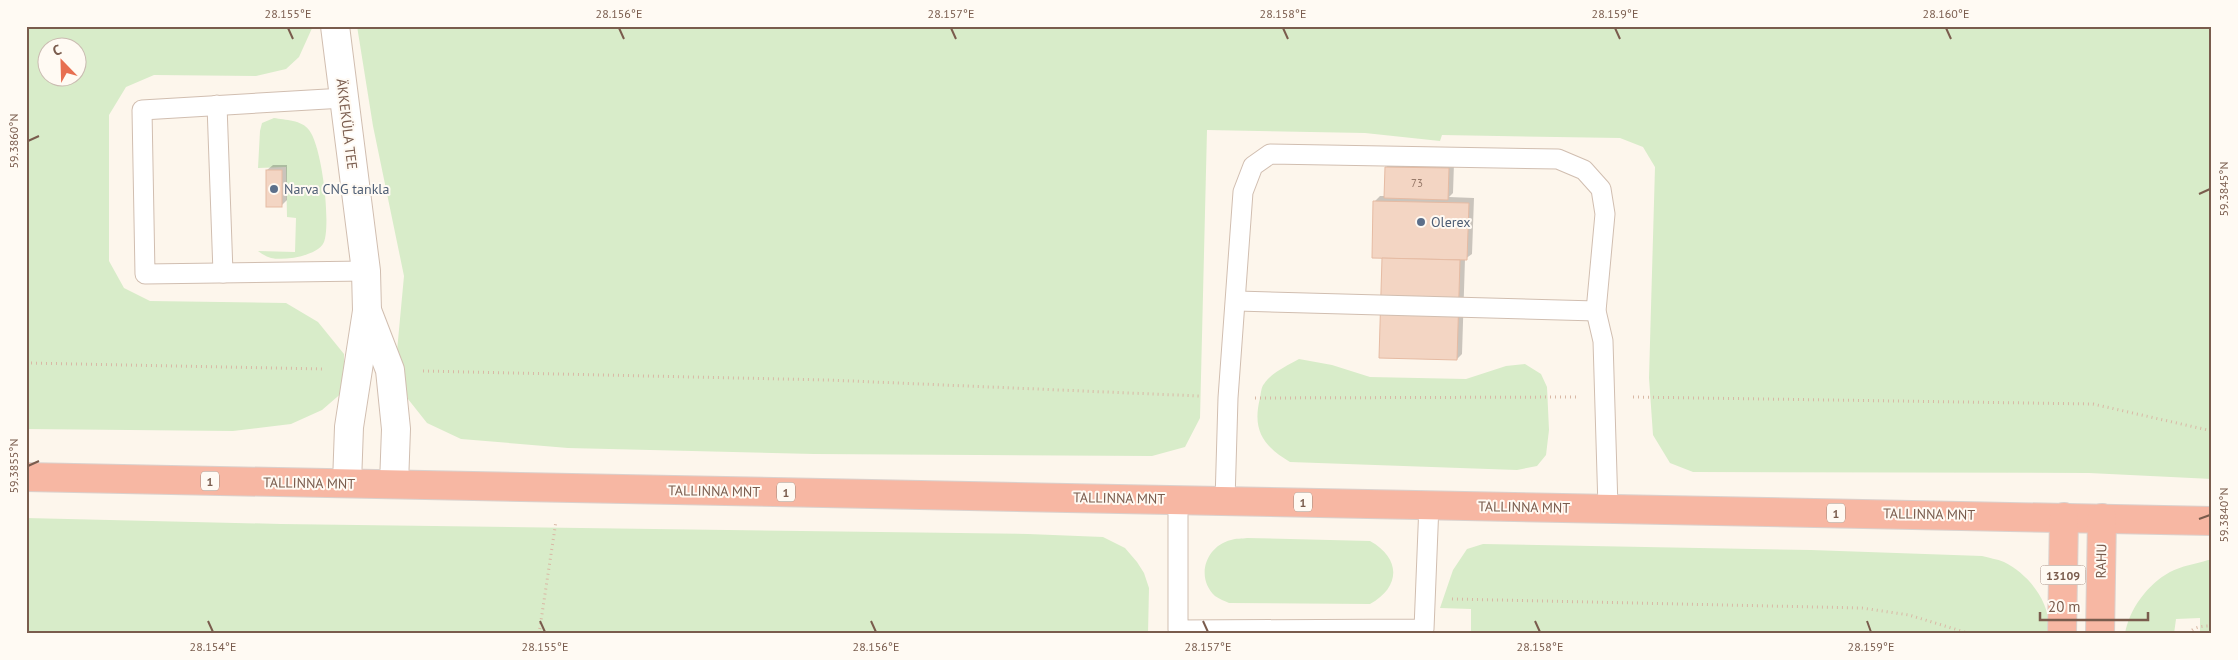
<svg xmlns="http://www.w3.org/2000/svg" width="2238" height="660" font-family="'PT Sans',sans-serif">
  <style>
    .green { fill: #d8ecc9; fill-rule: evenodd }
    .shadow { fill: #0003 }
    .building { fill: #f3d5c3; stroke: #e6bba3 }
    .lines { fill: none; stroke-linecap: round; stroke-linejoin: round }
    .lane-casing { stroke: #d1beb0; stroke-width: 21 }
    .street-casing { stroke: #d1beb0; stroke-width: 30 }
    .highway-casing { stroke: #dad1cd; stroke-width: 30 }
    .path { stroke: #d9b8a5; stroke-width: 3; stroke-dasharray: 1 4; stroke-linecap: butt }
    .lane { stroke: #fff; stroke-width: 19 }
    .street { stroke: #fff; stroke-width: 28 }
    .highway { stroke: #f7b7a3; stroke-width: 28 }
    .ticks { fill: none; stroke: #7a5c4d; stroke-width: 2 }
    .service-dot { fill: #5c6f8a; stroke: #fffaf3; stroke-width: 2 }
    .labels { text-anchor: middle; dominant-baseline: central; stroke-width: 4; stroke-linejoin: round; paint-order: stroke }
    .number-label { font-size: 11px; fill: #987a6a }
    .shield { fill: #fffaf3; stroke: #a28b7f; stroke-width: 1 }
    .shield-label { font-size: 12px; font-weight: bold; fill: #7a5c4d }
    .street-label { font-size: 14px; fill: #7a5c4d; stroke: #fffaf3 }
    .service-label { font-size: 14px; fill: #4e5e75; stroke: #fffaf3; text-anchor: start }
    .neatline { fill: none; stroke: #7a5c4d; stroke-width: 2 }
    .ticks-label { font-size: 12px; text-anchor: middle; fill: #7a5c4d }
  </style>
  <rect width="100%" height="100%" fill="#fdf6ec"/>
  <g class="green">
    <path d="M26,26H313L299,57L286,69L256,76L154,75L126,87L109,115V261L124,288L150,301L286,303L318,322L344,354V391L322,410L291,424L233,431L26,429ZM48,48H78V78H48Z"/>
    <polygon points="357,26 2212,26 2212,479 2089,473 1693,472 1670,463 1653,435 1649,378 1655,167 1643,147 1620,138 1442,135 1440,141 1365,133 1207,130 1200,418 1185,447 1152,456 814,454 568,448 461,439 427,423 408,399 397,351 404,276 373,126"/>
    <path d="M274,118C285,120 302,120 309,130C322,146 331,223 324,242C318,256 284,261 271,258C267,257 262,254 258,251L295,252L296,218L287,217L286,167L258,168L260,131L262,123Z"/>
    <path d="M1299,359L1332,365L1370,377L1466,379L1506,366L1525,364L1541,374L1547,387L1549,430L1546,455L1537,466L1517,470L1290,462C1263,446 1252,430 1260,398C1261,394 1261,387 1264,384C1272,372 1287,366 1299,359Z"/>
    <polygon points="26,518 281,524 1028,534 1103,537 1125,548 1137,562 1144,573 1149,588 1148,634 26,634"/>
    <path d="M1247,538L1370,541C1401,558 1401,587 1370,604L1229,603C1225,601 1219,599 1215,596C1195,577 1206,546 1231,540C1236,538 1242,539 1247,538Z"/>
    <path d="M1483,544L1811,550L1982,556C1989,558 1997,559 2004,562C2030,575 2053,605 2048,634H1471V609L1440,608L1453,570L1467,549Z"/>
    <path d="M2208,560H2212V634H2200V618L2176,619L2174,634H2125C2129,609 2148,584 2170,572C2181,566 2196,564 2208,560Z"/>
  </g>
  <g class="shadow">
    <polygon points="1392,162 1454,163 1453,193 1449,197 1474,198 1472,254 1465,259 1462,354 1457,359 1383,256 1375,201 1380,196 1385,196 1386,167"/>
    <polygon points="273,165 287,165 287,200 281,206 267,170"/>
  </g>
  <g class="building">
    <polygon points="1385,167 1449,168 1448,200 1384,198"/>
    <rect x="266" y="170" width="16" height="37"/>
    <polygon points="1373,201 1469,203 1467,260 1372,258"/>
    <polygon points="1382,258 1460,260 1457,360 1379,358"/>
  </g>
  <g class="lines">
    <defs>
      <g id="lane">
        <polyline points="344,98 142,110 145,274 366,271"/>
        <polyline points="217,105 223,273"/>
        <polyline points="1237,301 1596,311"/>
        <polyline points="1178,500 1178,630 1424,629 1429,504"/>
        <polyline points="1225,501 1228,398 1243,192 1253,166 1270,154 1558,159 1584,170 1601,189 1605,214 1596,311 1603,341 1608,508"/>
      </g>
      <g id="street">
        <polyline points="335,26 366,271 367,311 349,427 347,483"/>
        <polyline points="368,313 390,370 396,429 394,484"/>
      </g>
      <g id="highway">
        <polyline points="26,477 2212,521"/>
        <polyline points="2062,634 2064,517"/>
        <polyline points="2100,634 2102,518"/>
      </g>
    </defs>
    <use href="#lane" class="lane-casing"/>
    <use href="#street" class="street-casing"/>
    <use href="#highway" class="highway-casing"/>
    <g class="path">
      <polyline points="26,363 325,369"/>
      <polyline points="423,371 828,380 1199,396"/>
      <polyline points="1633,397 2093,404 2212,431"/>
      <polyline points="1255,398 1577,397"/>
      <polyline points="1452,599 1862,608 1909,615 1971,634"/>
      <polyline points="539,634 556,521"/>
      <path d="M2189,634C2193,626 2204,626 2212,626"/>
    </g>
    <use href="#lane" class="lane"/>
    <use href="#street" class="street"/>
    <use href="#highway" class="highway"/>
  </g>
  <path class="ticks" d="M288,28L293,39M619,28L624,39M951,28L956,39M1283,28L1288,39M1615,28L1620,39M1946,28L1951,39M28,141L39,136M2199,194L2210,189M28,466L39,461M2199,519L2210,515M208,621L213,632M540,621L545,632M871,621L876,632M1203,621L1208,632M1535,621L1540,632M1867,621L1871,632"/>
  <g class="service-dot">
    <circle cx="274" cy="189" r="5"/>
    <circle cx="1421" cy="222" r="5"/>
  </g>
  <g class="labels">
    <g class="number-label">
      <text x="1417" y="183">73</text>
    </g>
    <g class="shield">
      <rect x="201" y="471.5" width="18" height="19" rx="4"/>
      <rect x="777" y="482.5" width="18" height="19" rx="4"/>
      <rect x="1294" y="492.5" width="18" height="19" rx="4"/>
      <rect x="1827" y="503.5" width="18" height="19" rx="4"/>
      <rect x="2040.5" y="565.5" width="45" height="19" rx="4"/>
    </g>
    <g class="shield-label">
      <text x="210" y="481">1</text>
      <text x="786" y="492">1</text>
      <text x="1303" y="502">1</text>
      <text x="1836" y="513">1</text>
      <text x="2063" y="575">13109</text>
    </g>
    <g class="street-label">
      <text transform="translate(347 124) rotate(83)">ÄKKEKÜLA TEE</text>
      <text transform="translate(309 483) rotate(1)">TALLINNA MNT</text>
      <text transform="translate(714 491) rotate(1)">TALLINNA MNT</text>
      <text transform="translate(1119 498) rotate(1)">TALLINNA MNT</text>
      <text transform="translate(1524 507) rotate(1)">TALLINNA MNT</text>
      <text transform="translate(1929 514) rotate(1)">TALLINNA MNT</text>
      <text transform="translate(2101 561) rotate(-89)">RAHU</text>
    </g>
    <g class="service-label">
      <text x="284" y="189">Narva CNG tankla</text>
      <text x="1431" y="222">Olerex</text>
    </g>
  </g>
  <rect width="2238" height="660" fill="none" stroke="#fffaf3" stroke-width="55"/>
  <g transform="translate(62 62) rotate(337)"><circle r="24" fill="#fffaf3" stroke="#cabbb1"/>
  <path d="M0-4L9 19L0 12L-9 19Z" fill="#e76f51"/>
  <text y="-8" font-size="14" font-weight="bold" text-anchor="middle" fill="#7a5c4d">С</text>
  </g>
  <path d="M2040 612v8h108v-8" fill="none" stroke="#7a5c4d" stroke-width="2.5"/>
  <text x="2048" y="612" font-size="15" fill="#7a5c4d" stroke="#fffaf3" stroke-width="4" paint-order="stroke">20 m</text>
  <rect x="28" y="28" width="2182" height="604" class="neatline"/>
  <g class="ticks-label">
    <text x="288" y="18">28.155°E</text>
    <text x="619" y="18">28.156°E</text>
    <text x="951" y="18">28.157°E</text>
    <text x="1283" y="18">28.158°E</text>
    <text x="1615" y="18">28.159°E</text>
    <text x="1946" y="18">28.160°E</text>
    <text transform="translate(14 141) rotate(-90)" y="4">59.3860°N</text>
    <text transform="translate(2224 189) rotate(-90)" y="4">59.3845°N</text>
    <text transform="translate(14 466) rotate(-90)" y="4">59.3855°N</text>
    <text transform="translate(2224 515) rotate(-90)" y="4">59.3840°N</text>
    <text x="213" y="651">28.154°E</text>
    <text x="545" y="651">28.155°E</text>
    <text x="876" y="651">28.156°E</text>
    <text x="1208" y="651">28.157°E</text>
    <text x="1540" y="651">28.158°E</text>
    <text x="1871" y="651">28.159°E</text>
  </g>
</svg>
